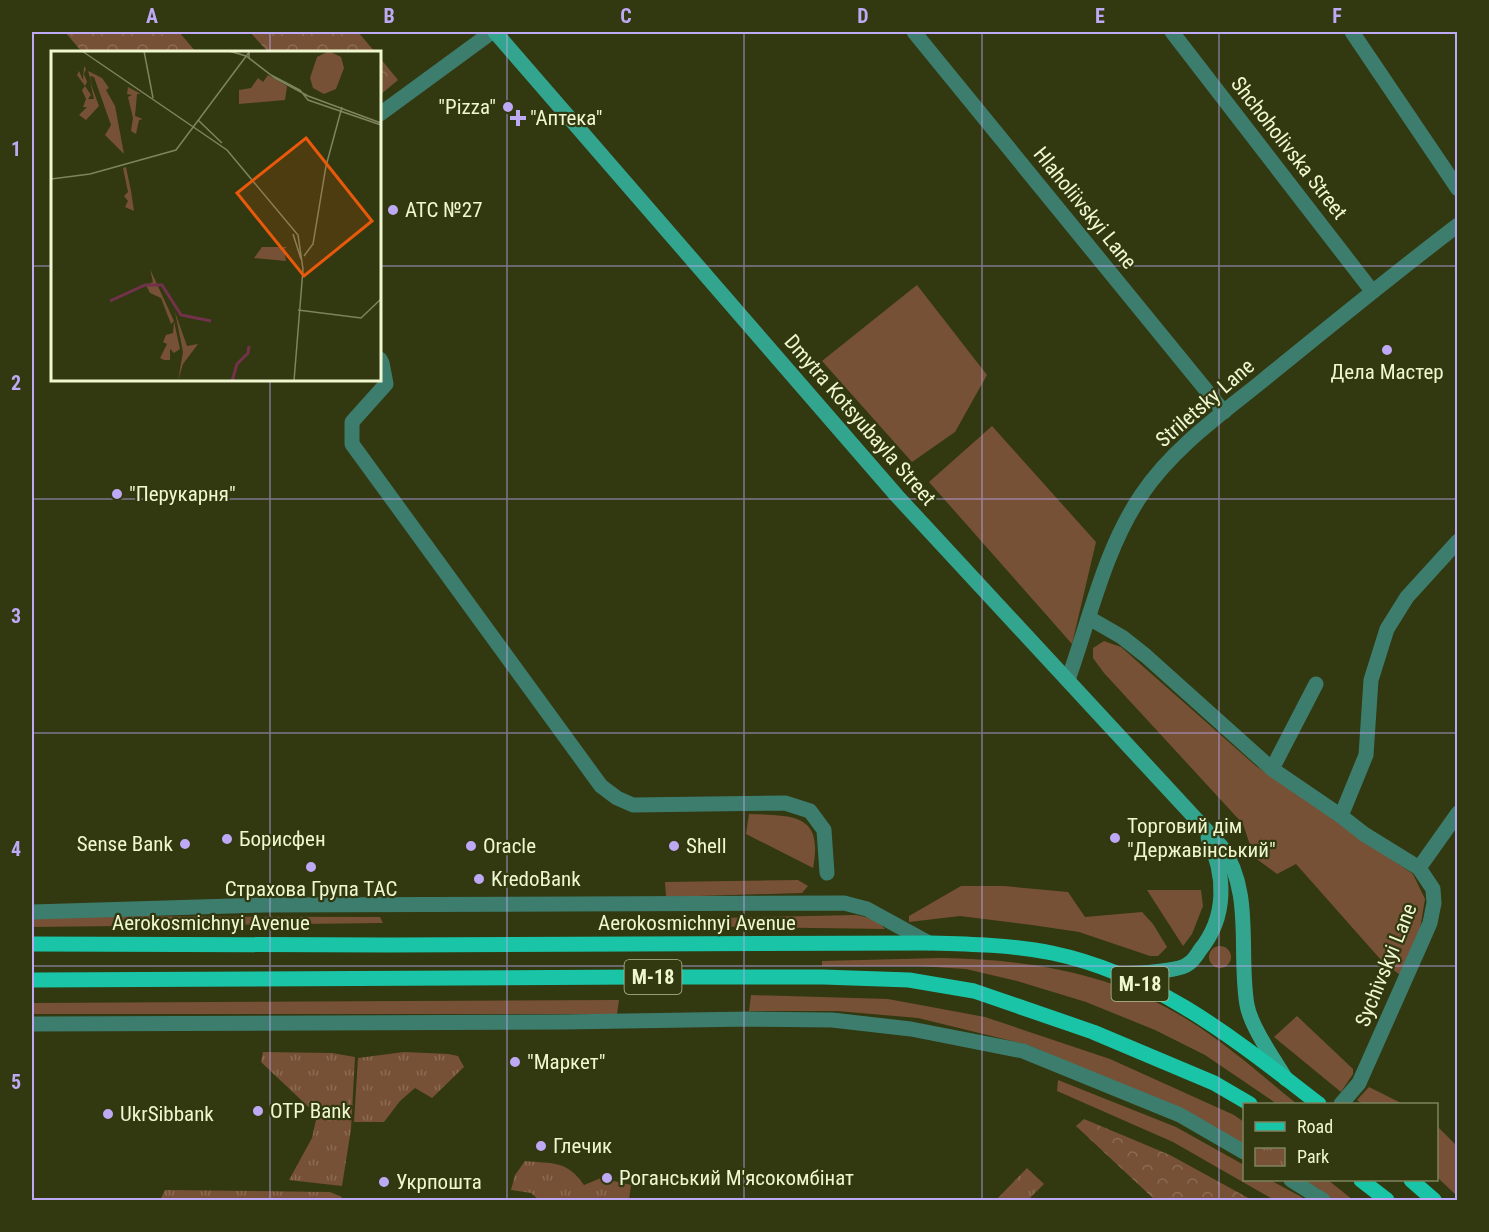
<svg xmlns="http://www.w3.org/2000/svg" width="1489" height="1232" font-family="'Roboto Condensed',sans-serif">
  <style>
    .grass { fill: #775135 }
    .forest { fill: url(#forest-crowns) }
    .park { fill: url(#park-tufts) }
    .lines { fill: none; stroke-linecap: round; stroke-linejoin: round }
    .street { stroke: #3d7d6e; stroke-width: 15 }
    .secondary { stroke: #33a58e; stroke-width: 15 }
    .primary { stroke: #1ac4a7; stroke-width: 15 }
    .grid { fill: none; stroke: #bea9f4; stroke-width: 1.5; stroke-opacity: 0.55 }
    .poi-dot { fill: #bea9f4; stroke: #323810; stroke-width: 2 }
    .labels { text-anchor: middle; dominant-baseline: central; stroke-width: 4.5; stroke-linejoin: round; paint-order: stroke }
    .shield { fill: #323810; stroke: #b6be97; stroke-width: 1.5 }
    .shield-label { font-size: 20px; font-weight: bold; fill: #eff7d1 }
    .poi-label { font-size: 21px; fill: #eff7d1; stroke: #323810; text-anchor: start }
    .street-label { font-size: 21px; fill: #eff7d1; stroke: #323810 }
    .inset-river { fill: none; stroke: #73324c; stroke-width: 3 }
    .inset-road { fill: none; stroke: #7e845d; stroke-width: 1.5 }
    .view { fill: #e8590c; fill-opacity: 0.15; stroke: #e8590c; stroke-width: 3 }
    .inset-edge { fill: none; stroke: #eff7d1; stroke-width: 3 }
    .neatline { fill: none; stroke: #bea9f4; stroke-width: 2 }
    .grid-label { font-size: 20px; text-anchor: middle; font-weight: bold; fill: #bea9f4 }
  </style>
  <defs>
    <pattern id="forest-crowns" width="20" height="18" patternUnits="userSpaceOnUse" patternTransform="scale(1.5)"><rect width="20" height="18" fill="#775135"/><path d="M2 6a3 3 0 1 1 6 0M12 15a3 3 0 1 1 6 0" fill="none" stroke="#8b6b51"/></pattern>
    <pattern id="park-tufts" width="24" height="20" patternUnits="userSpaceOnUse" patternTransform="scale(1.5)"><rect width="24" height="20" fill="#775135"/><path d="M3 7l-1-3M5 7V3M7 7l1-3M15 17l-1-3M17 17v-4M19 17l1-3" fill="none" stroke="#8b6b51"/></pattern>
  </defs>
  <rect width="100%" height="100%" fill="#323810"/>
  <g class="grass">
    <polygon points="917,285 987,375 955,432 912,462 822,361"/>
    <polygon points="992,426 1096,542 1072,644 929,482"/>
    <polygon points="1104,641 1121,647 1256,766 1413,874 1425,899 1420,929 1400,975 1381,960 1296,864 1277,874 1254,857 1243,824 1104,673 1093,658 1093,648"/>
    <path d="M749,814C791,816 824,812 813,868L746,834Z"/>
    <polygon points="798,880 808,886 802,893 666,897 665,882"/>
    <polygon points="961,886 1004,886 1068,892 1085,917 1142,912 1153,924 1167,947 1158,956 1150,956 1079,932 1032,925 960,916 909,922 909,916"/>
    <polygon points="1147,890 1201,890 1203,906 1192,934 1183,946"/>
    <path d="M856,915C867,917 878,920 885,929L675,926L676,919Z"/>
    <polygon points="32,916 380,917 383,923 32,927"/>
    <circle cx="1220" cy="957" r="11"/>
    <path d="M941,958C1027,959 1114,973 1188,1020C1227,1044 1261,1075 1297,1104H1277L1205,1055L1155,1030L1086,1002L1017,981L966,969L919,966H822V961Z"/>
    <polygon points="751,995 888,999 985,1017 1110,1059 1234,1115 1244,1122 1244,1145 1188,1112 1028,1045 918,1018 837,1011 749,1011"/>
    <polygon points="619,1000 617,1014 32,1014 32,1003"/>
    <polygon points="1297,1016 1353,1069 1353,1074 1341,1092 1274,1037"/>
    <polygon points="1058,1080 1176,1127 1244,1165 1244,1180 1270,1180 1307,1200 1274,1200 1173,1142 1057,1091"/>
    <polygon points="1369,1087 1403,1104 1362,1104 1357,1100"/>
    <polygon points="1437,1126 1457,1146 1457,1196 1437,1177"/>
    <polygon points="1303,1180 1328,1180 1353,1200 1332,1200 1318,1188"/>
  </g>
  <g class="forest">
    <polygon points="65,32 179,32 196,52 82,52"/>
    <polygon points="250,32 358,32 375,52 268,52"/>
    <polygon points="380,58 398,80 380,95"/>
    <polygon points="1084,1119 1170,1155 1252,1200 1155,1200 1076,1126"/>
  </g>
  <g class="park">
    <polygon points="263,1052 332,1053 355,1057 351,1129 342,1186 289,1180 312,1138 317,1115 261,1062"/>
    <polygon points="404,1052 448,1054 458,1056 464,1067 432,1098 415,1088 400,1101 384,1122 354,1122 358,1058"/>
    <path d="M525,1161C553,1164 567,1160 584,1185L601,1178L631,1185L629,1200H539L531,1193L511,1190L515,1175Z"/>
    <polygon points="1027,1168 1044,1184 1028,1200 996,1200"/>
    <polygon points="165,1190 330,1192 342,1197 339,1200 160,1200"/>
  </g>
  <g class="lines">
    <g class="street">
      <polyline points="914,32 1224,412"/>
      <polyline points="1172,32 1372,291"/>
      <polyline points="1352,32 1458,189"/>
      <polyline points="380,114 492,32"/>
      <polyline points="380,359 382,363 386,384 352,422 352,444 601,786 617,798 633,805 785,803 810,811 824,830 827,873"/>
      <polyline points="1089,618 1122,637 1146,656 1272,769"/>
      <path d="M1068,680C1090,618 1105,548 1142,494C1172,449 1220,415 1261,382C1326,329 1391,276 1458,225"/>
      <polyline points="1316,684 1272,769 1341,816 1364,834 1419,868 1433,889 1434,903 1430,923 1423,939 1359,1083 1341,1104"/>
      <polyline points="1341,816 1366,755 1371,680 1387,629 1407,597 1458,541"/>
      <polyline points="1419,868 1458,813"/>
      <polyline points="32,912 266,905 844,903 867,909 929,943"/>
      <polyline points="32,1024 564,1022 751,1019 832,1020 911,1029 1023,1051 1180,1115 1244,1152"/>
      <polyline points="1291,1180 1323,1200"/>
    </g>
    <g class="secondary">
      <path d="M495,32L897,496L1221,846C1254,891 1238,953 1247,1005C1251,1027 1274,1059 1286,1079"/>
      <path d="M1121,974C1135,973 1178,972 1188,964C1193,961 1197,955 1200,950C1227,917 1226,875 1208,838"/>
    </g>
    <g class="primary">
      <path d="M32,944L390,945L929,943C970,944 1012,945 1052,953C1157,975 1237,1041 1319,1104"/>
      <polyline points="32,980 638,977 823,977 909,980 974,991 1093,1032 1214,1083 1250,1104"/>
      <polyline points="1361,1180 1387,1200"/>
      <polyline points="1411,1180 1434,1200"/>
    </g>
  </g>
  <path class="grid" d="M270,32V52M507,32V1200M744,32V1200M982,32V1200M1219,32V1200M32,266H52M380,266H1458M270,380V1200M32,499H1458M32,733H1458M32,966H1458"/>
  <g class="poi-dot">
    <circle cx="508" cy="107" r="6"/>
    <path d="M515 109h6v6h6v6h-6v6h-6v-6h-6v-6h6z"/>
    <circle cx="393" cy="210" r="6"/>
    <circle cx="1387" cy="350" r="6"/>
    <circle cx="117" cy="494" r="6"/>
    <circle cx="1115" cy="838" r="6"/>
    <circle cx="227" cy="839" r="6"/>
    <circle cx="185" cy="844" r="6"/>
    <circle cx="471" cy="846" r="6"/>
    <circle cx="674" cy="846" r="6"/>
    <circle cx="311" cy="867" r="6"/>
    <circle cx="479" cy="879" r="6"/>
    <circle cx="515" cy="1062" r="6"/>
    <circle cx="258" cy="1111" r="6"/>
    <circle cx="108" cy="1114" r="6"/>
    <circle cx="541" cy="1146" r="6"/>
    <circle cx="607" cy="1178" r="6"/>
    <circle cx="384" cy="1182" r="6"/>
  </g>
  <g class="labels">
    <g class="shield">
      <rect x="624.5" y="960" width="57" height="34" rx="4.5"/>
      <rect x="1111.5" y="967" width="57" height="34" rx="4.5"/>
    </g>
    <g class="shield-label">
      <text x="653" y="977">М-18</text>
      <text x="1140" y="984">М-18</text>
    </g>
    <g class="poi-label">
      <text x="496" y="107" text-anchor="end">"Pizza"</text>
      <text x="530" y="118">"Аптека"</text>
      <text x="405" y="210">АТС №27</text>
      <text x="1387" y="372" text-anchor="middle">Дела Мастер</text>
      <text x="129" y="494">"Перукарня"</text>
      <text x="1127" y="826">Торговий дім<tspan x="1127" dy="24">"Державінський"</tspan></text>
      <text x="239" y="839">Борисфен</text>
      <text x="173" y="844" text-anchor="end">Sense Bank</text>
      <text x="483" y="846">Oracle</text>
      <text x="686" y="846">Shell</text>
      <text x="491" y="879">KredoBank</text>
      <text x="311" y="889" text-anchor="middle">Страхова Група ТАС</text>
      <text x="527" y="1062">"Маркет"</text>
      <text x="270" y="1111">OTP Bank</text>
      <text x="120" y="1114">UkrSibbank</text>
      <text x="553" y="1146">Глечик</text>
      <text x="619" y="1178">Роганський М'ясокомбінат</text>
      <text x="396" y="1182">Укрпошта</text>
    </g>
    <g class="street-label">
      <text transform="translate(1289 148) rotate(52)">Shchoholivska Street</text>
      <text transform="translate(1085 208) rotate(51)">Hlaholiivskyi Lane</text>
      <text transform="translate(1205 403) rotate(-41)">Striletsky Lane</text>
      <text transform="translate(860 420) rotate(49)">Dmytra Kotsyubayla Street</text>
      <text x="211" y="923">Aerokosmichnyi Avenue</text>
      <text x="697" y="923">Aerokosmichnyi Avenue</text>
      <text transform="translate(1386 965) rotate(-68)">Sychivskyi Lane</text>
    </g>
  </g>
  <g transform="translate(51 51)">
    <rect width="330" height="330" fill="#323810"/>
    <path d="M278,0L290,6L293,17L285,38L273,43L262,37L259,27L266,6ZM33,15L35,18L33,23L36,31L34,35L40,44L37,48H43L39,31L48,55L35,69L28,64L36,56H32L35,48L31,39L34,35L26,24L28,20L32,29ZM37,20L51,27L58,37L55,39L64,55L73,103L54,84L60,74L43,26L39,25L42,37ZM75,116L80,140L83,160L74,156L77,150L73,145L77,141L72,117ZM124,261L136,295L147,293L132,313L127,330L132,301ZM123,270L129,298L123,302L119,298V309H113L109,307L116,293L112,291L115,284L122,282Z" fill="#775135"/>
    <path d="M77,36L90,43H86L84,65L92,68L88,69L85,83L80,80L82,67L77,46L81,44L76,43ZM99,218L123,270L120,273L110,247L99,242L95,234L102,231Z" fill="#775135"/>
    <path d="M217,24L236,35L234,49L188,53V39L200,37L207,27L212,31ZM211,196H236L233,198L235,210L203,207Z" fill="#775135"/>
    <path class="inset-river" d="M59,250L94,234H111L130,264L160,270M181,330L186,313L197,302L198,295"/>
    <path class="inset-road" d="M31,0L176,99L247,184L252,218L243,330M93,0L102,47M178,0L195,5L224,27L257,45L330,72M198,1V7L220,24L249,39L257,49L330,74M147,69L171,92M0,128L39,123L125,99L199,0M0,128L39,123L125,99L199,0M242,183L250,208M253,205L262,193L275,115L291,56M247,259L310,267L330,248"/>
    <path class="view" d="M255,87L321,170L253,225L186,142Z"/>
    <rect width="330" height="330" class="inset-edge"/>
  </g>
  <rect width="1489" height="1232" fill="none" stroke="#323810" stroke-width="66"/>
  <rect x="1243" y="1103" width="195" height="78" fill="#323810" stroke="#7e845d" stroke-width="1.5"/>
  <rect x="1255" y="1122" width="30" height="9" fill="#1ac4a7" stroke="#7e845d" stroke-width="1.5"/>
  <text x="1297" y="1133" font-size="18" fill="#eff7d1">Road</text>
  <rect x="1255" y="1148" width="30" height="18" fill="url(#park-tufts)" stroke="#7e845d" stroke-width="1.5"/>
  <text x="1297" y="1163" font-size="18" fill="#eff7d1">Park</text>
  <rect x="33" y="33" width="1423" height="1166" class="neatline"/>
  <g class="grid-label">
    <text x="152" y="23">A</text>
    <text x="389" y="23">B</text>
    <text x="626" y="23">C</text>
    <text x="863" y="23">D</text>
    <text x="1100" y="23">E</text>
    <text x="1337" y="23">F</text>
    <text x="16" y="156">1</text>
    <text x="16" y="390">2</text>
    <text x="16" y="623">3</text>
    <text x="16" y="856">4</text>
    <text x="16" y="1089">5</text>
  </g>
</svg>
